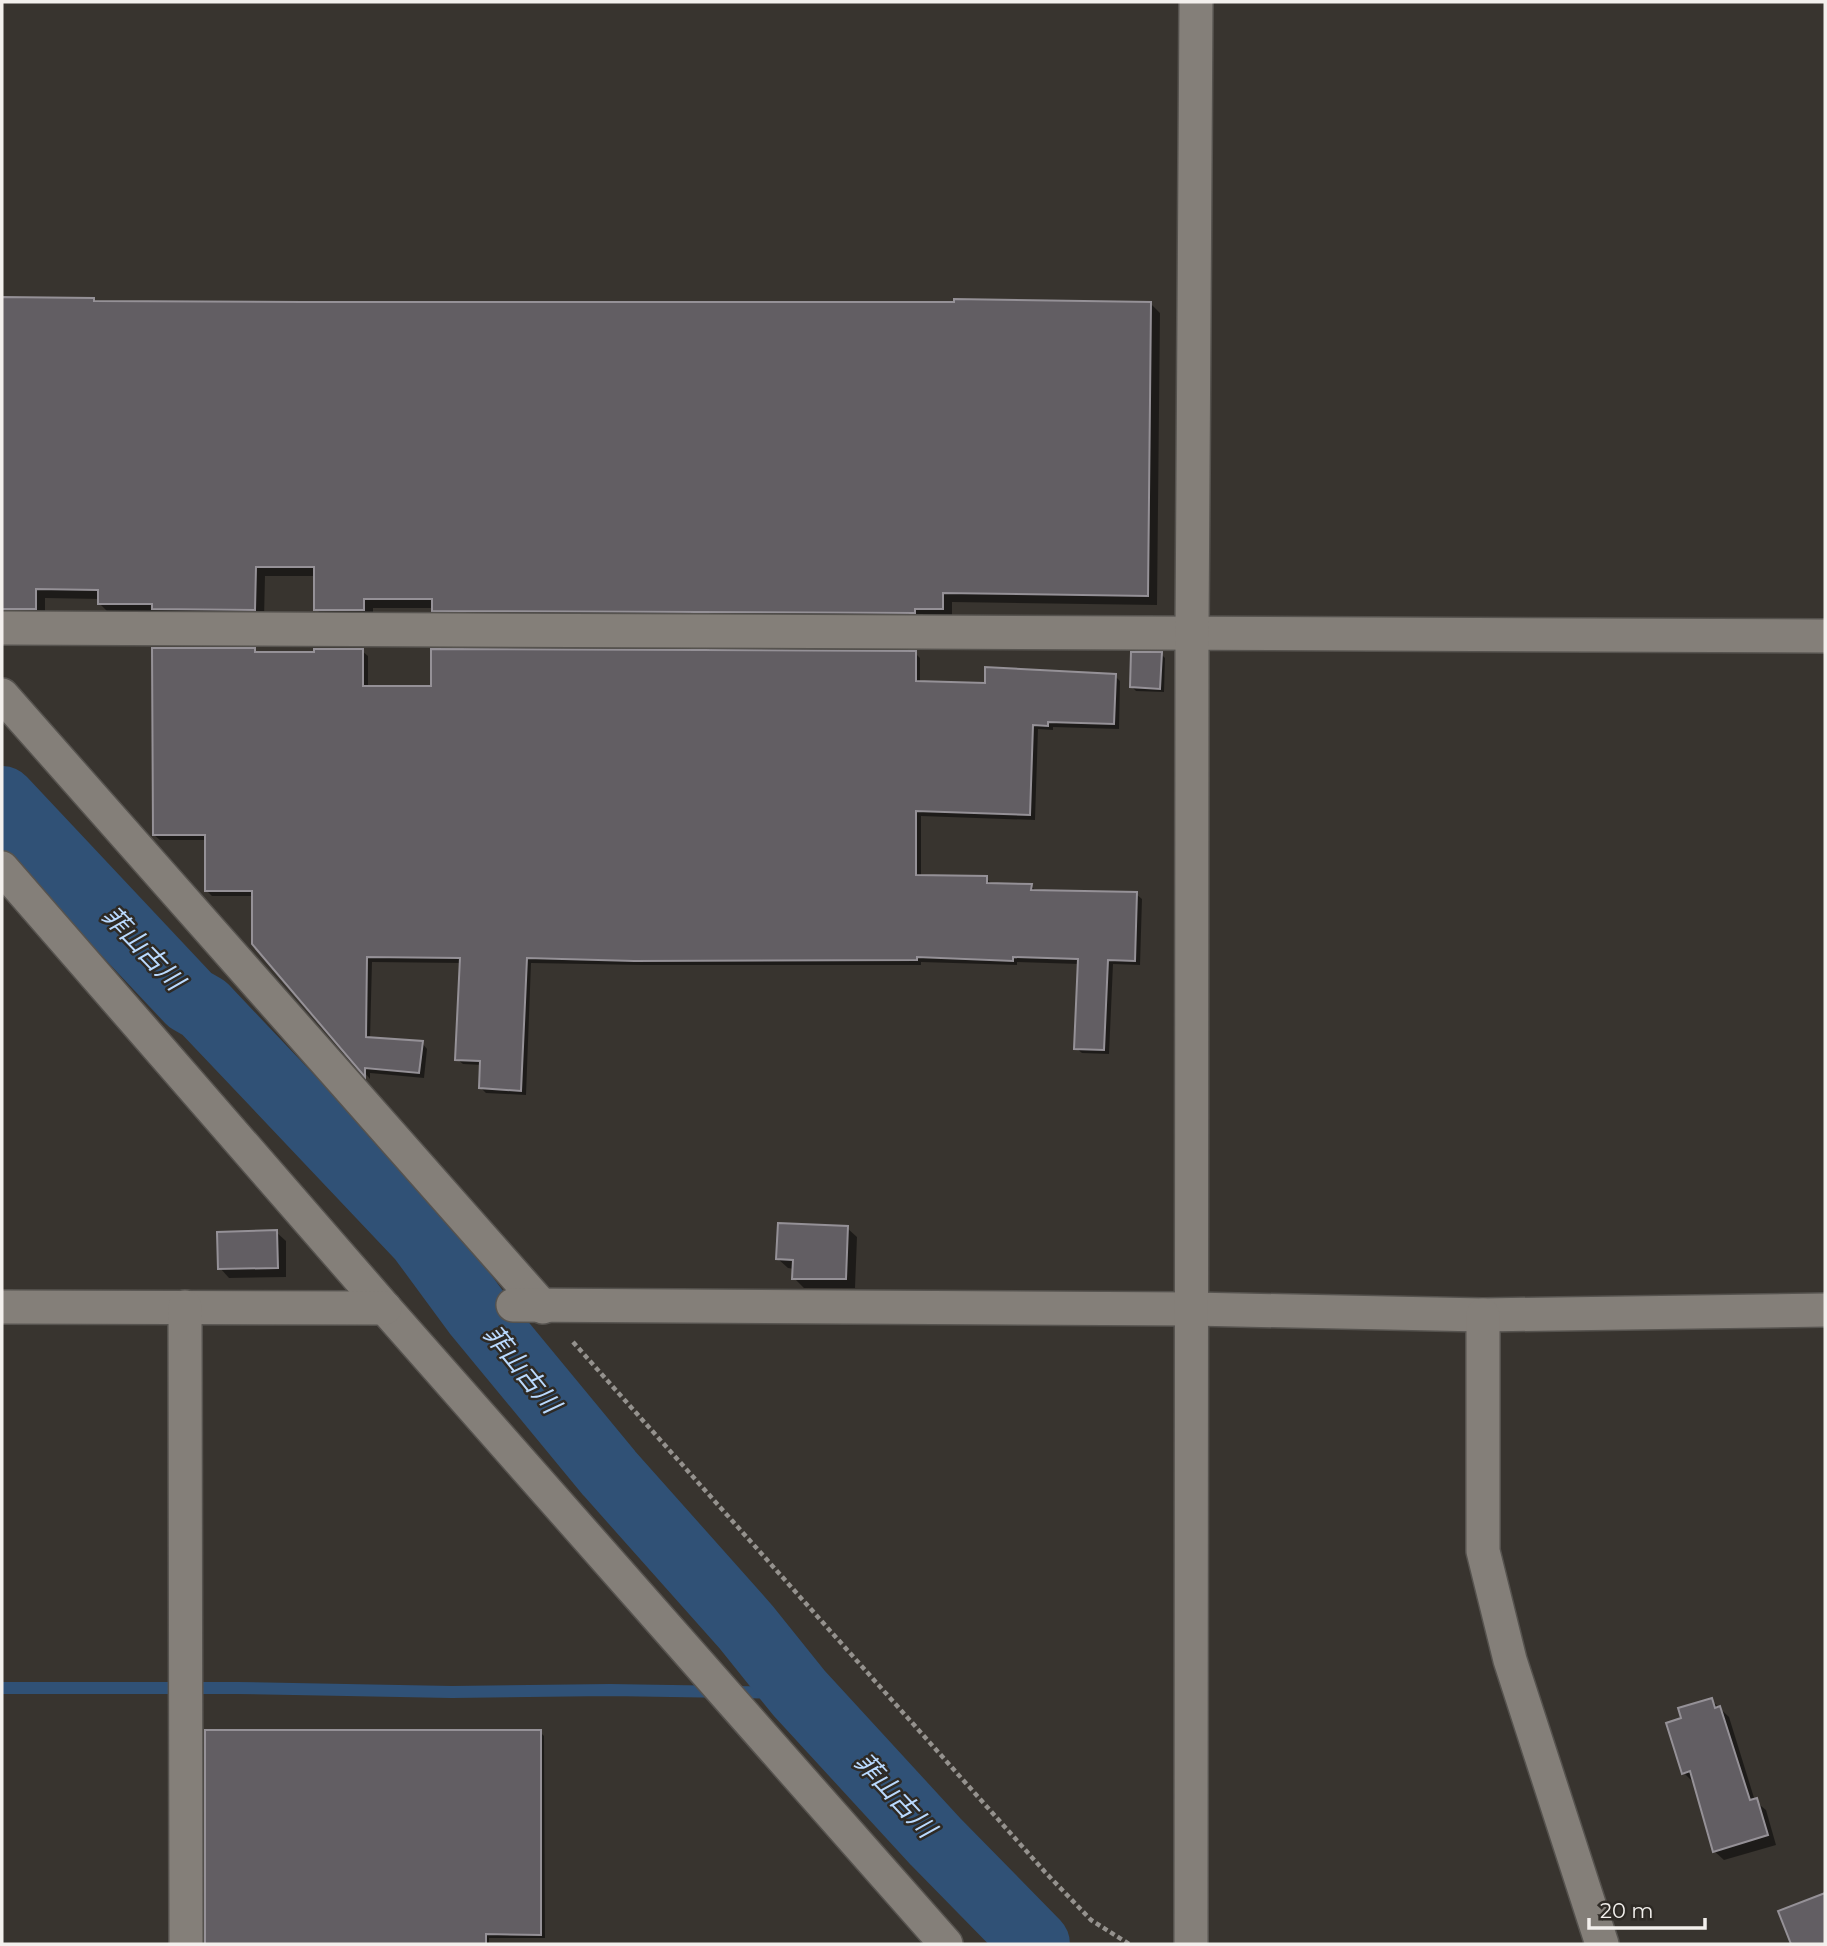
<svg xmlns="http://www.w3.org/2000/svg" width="1827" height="1946" font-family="Montserrat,'Noto Sans JP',sans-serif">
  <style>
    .shadow { fill: #0007 }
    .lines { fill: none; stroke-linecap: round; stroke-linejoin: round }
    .stream { stroke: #305176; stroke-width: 12 }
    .river { stroke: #305176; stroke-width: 68 }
    .building { fill: #625e63; stroke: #959197; stroke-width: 2 }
    .minor-casing { stroke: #56534f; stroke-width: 36 }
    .path { stroke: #95928e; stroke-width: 4.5; stroke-dasharray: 5 3.5; stroke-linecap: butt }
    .minor { stroke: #847f79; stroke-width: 33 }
    .labels { text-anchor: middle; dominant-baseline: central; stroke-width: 5; stroke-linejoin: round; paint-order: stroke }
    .water-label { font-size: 26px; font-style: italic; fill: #b9d9fe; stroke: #2e2a25 }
  </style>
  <rect width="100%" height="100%" fill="#38342f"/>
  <g class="shadow">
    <polygon points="2,299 93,299 97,303 1151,304 1160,313 1157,605 952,602 952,619 443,620 433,608 373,608 373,619 326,619 316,609 316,576 265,576 264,619 110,614 100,604 100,599 45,598 45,618 2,619"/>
    <polygon points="254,650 258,654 362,651 368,656 368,687 433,687 915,653 920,658 920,683 986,685 1115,676 1120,681 1119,729 1053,727 1053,730 1038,729 1035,820 921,816 921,877 986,878 991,883 1031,886 1036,891 1136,894 1142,899 1140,965 1113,964 1109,1054 1082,1053 1076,1048 1079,964 1017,962 1017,965 921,962 921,965 641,965 531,963 526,1095 486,1093 481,1088 482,1065 463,1064 457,1059 461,963 372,962 370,1039 422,1043 427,1049 424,1078 370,1073 370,1079 254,943 254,896 212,896 206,890 206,840 160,840 154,835"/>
    <polygon points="1161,654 1165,658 1164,692 1136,691 1131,686"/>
    <polygon points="847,1228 857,1237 855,1288 804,1288 794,1278 794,1269 788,1268 778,1259"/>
    <polygon points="276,1232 286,1241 286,1277 229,1278 220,1268"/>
    <polygon points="1711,1700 1729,1717 1755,1801 1766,1810 1776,1845 1724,1860 1714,1851 1693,1782 1684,1773 1683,1719"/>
    <polygon points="540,1732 544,1736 545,1938 489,1938 489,1944 214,1944"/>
  </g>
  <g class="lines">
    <polyline class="stream" points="2,1688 237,1688 452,1692 610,1690 799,1693"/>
    <polyline class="river" points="2,800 190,1000 204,1008 421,1237 477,1313 609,1473 746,1627 799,1693 935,1841 1036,1944"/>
  </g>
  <g class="building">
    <polygon points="2,297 94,298 94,301 303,302 954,302 954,299 1151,302 1148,596 943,593 943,609 915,609 915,613 432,611 432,599 364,599 364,610 314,610 314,567 256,567 255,610 152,609 152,604 98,604 98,590 36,589 36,609 2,609"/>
    <polygon points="152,648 255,648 255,652 314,652 314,649 363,649 363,686 431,686 431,649 916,651 916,681 985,683 985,667 1116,674 1114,724 1048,722 1048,726 1033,725 1030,815 916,811 916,875 987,876 987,883 1032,884 1031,890 1137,892 1135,961 1108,960 1104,1050 1074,1049 1078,959 1013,957 1013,961 917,957 917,960 634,961 527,958 521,1091 479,1088 480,1061 455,1060 460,958 367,957 366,1037 423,1041 419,1073 365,1068 365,1077 252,944 252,891 205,891 205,835 153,835"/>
    <polygon points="1131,652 1162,652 1160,689 1130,687"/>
    <polygon points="778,1223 848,1226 846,1279 792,1279 793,1260 776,1259"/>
    <polygon points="277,1230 278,1268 218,1269 217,1232"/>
    <polygon points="1712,1698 1715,1708 1720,1706 1750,1800 1757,1798 1768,1835 1713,1852 1690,1771 1682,1774 1666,1723 1681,1718 1678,1708"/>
    <polygon points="205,1730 541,1730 541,1935 486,1934 486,1944 205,1944"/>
    <polygon points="1825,1893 1825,1944 1791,1944 1778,1911"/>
  </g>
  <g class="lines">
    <defs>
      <g id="minor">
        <polyline points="2,628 1825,636"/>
        <polyline points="2,695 543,1307"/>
        <polyline points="2,868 385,1308 946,1944"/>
        <polyline points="513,1305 1193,1309 1483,1315 1825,1310"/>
        <polyline points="2,1307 385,1308"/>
        <polyline points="185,1307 186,1944"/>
        <polyline points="1483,1315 1483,1551 1510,1660 1602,1944"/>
        <polyline points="1191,1944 1192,632 1196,2"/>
      </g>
    </defs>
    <use href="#minor" class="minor-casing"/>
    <polyline class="path" points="573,1342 1045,1872 1091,1920 1129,1944"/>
    <use href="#minor" class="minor"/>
  </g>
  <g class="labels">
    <g class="water-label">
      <text transform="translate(143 948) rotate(46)">菲山古川</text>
      <text transform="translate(522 1369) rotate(51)">菲山古川</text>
      <text transform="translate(895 1795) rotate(47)">菲山古川</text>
    </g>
  </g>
  <rect width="1827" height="1946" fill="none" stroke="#f3f0ed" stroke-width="7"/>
  <path d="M1589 1918v10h116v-10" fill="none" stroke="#f3f0ed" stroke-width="3.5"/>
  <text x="1600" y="1918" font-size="21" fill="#f3f0ed" stroke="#2e2a25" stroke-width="5" paint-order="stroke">20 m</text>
</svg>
